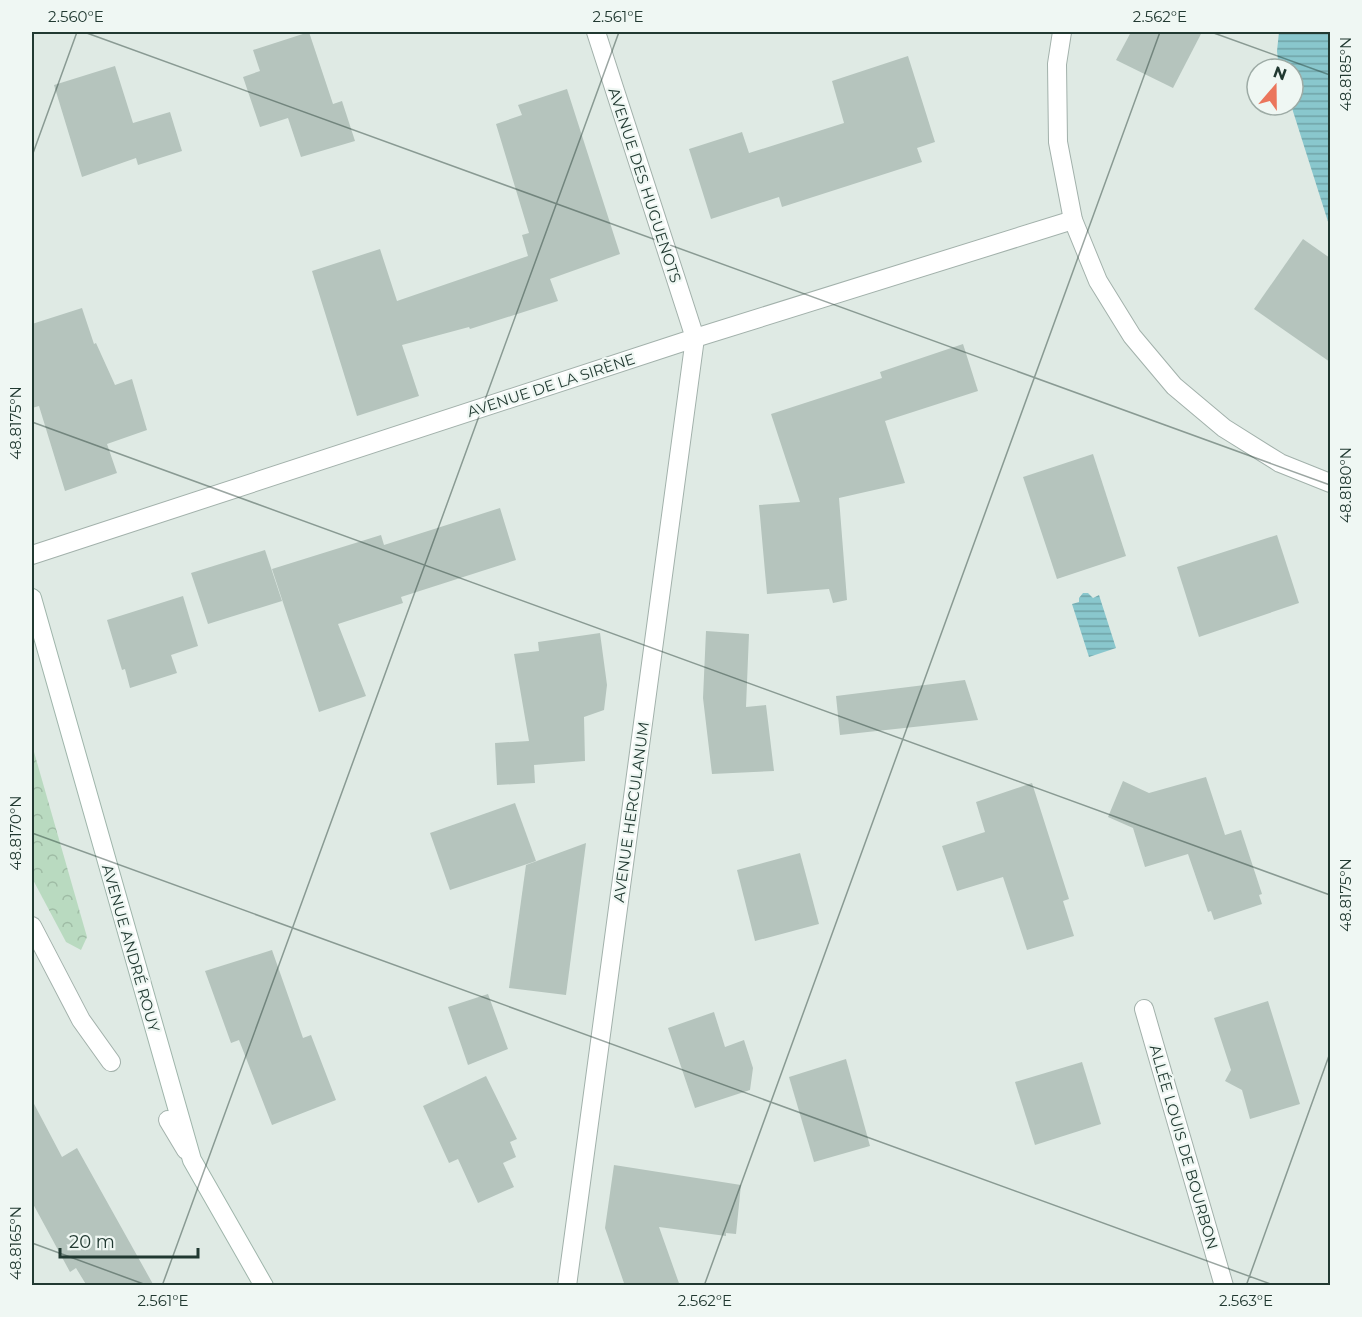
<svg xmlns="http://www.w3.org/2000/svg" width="1362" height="1317" font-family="Montserrat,sans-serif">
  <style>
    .forest { fill: url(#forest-crowns) }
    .water { fill: url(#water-rules) }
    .building { fill: #b5c4bd }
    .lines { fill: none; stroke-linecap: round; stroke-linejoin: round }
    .minor-casing { stroke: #a2b1ab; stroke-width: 20 }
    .tertiary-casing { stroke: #a2b1ab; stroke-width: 20 }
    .secondary-casing { stroke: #9fb5ab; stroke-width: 20 }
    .minor { stroke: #fff; stroke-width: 18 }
    .tertiary { stroke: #fff; stroke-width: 18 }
    .secondary { stroke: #fff; stroke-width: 18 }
    .ticks { fill: none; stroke: #213931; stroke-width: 1.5; stroke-opacity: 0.45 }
    .labels { text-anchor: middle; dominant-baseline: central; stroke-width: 4.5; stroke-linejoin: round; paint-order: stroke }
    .street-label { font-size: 15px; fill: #213931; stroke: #eff7f3 }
    .neatline { fill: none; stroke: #213931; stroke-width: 2 }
    .ticks-label { font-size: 15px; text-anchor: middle; fill: #213931 }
  </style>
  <defs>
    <pattern id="forest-crowns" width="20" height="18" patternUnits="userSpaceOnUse" patternTransform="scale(1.5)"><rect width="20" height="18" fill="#b9dac0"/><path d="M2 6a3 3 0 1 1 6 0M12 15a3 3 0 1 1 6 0" fill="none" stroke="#9fbca5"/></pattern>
    <pattern id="water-rules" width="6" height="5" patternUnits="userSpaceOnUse" patternTransform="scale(1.5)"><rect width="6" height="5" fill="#89c7cd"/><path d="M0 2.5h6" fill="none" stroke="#70a3a7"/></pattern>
  </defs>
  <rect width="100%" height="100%" fill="#dfeae4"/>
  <polygon class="forest" points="32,745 87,937 81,950 66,942 32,878"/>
  <g class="water">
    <polygon points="1279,32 1330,32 1330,228 1291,105 1293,105 1293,69 1279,69 1277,51"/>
    <polygon points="1083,593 1088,593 1093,598 1099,595 1116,648 1089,657 1072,604 1079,602 1079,598"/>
  </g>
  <g class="building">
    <polygon points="309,32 333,104 342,101 355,141 301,157 288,118 260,127 243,77 260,71 253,50"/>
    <polygon points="1131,32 1202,32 1173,88 1116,60"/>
    <polygon points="908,56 935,142 917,148 922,162 782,207 779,197 711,219 689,149 742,132 749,153 844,123 832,81"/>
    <polygon points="115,66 133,123 170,112 182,151 138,165 136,158 82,177 54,85"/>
    <polygon points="567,89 620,254 550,279 558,301 470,329 469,327 402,345 419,396 357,416 312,271 380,249 397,301 528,256 522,235 529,233 496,124 522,115 518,105"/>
    <polygon points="1303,239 1330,258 1330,362 1254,309"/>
    <polygon points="82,308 94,344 96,343 115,385 132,379 147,430 107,444 117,473 65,491 39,406 32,408 32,324"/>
    <polygon points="963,344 978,391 885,421 905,483 839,498 847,600 833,603 829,589 767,594 759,505 800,502 771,414 882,378 880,372"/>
    <polygon points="1093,454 1126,556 1057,579 1023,477"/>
    <polygon points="500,508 516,560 401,597 403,603 338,624 366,696 319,712 272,569 381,535 384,545"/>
    <polygon points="1277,535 1299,603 1199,637 1177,567"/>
    <polygon points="265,550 282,601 208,624 191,573"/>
    <polygon points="183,596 198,646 171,655 177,673 130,688 125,669 122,670 107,620"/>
    <polygon points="706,631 749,634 746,707 766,705 774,771 712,774 703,698"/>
    <polygon points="600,633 607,685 604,710 584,717 585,761 534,765 535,783 497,785 495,743 529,741 514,654 539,651 538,642"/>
    <polygon points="965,680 978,720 840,735 836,696"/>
    <polygon points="1206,777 1225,835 1241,830 1262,894 1259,895 1262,904 1214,920 1211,911 1208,912 1188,854 1145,867 1133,828 1108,817 1123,781 1149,793"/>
    <polygon points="1032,783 1069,899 1063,901 1074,936 1027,950 1003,877 957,891 942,846 985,832 976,802"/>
    <polygon points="515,803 536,861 450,890 430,833"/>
    <polygon points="586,843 566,995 509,988 526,865"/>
    <polygon points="800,853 819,924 755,941 737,870"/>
    <polygon points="272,950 303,1038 311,1035 336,1100 272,1125 239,1040 231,1043 205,971"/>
    <polygon points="488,994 508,1049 468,1065 448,1007"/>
    <polygon points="1268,1001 1300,1104 1250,1119 1242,1090 1225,1081 1231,1070 1214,1018"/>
    <polygon points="714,1012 725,1047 744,1040 753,1068 750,1090 695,1108 668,1028"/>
    <polygon points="846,1059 870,1146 814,1162 789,1077"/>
    <polygon points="1082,1062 1101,1124 1035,1145 1015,1082"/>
    <polygon points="486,1076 517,1139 510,1142 516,1157 503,1163 514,1187 478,1203 458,1159 449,1163 423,1106"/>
    <polygon points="32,1100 62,1157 77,1148 154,1286 87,1286 76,1268 70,1272 32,1202"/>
    <polygon points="614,1165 741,1185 736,1234 726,1233 726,1236 659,1227 680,1286 625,1286 605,1228"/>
  </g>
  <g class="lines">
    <defs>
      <g id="minor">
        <polyline points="1062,32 1057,64 1058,142 1073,220 1098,281 1132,336 1174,386 1224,428 1280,463 1330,483"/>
        <polyline points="32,555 695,338 1073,220"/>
        <polyline points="1144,1009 1224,1286"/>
        <polyline points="168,1120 186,1150"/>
        <polyline points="567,1286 695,338 596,32"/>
      </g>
      <polyline id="tertiary" points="32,926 81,1020 111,1062"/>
      <polyline id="secondary" points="32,598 192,1160 264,1286"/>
    </defs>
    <use href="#minor" class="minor-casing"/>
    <use href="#tertiary" class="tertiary-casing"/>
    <use href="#secondary" class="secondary-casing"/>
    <use href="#minor" class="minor"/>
    <use href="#tertiary" class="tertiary"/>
    <use href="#secondary" class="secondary"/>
  </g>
  <path class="ticks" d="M84,32L1330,485M1211,32L1330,75M32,156L77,32M32,422L1330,895M32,833L1276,1286M32,1243L149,1286M162,1286L619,32M704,1286L1160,32M1246,1286L1330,1053"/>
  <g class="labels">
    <g class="street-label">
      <text transform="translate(645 185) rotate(72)">AVENUE DES HUGUENOTS</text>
      <text transform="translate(551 385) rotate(-18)">AVENUE DE LA SIRÈNE</text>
      <text transform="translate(631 812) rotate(-82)">AVENUE HERCULANUM</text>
      <text transform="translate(131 948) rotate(74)">AVENUE ANDRÉ ROUY</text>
      <text transform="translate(1184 1147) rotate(74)">ALLÉE LOUIS DE BOURBON</text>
    </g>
  </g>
  <rect width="1362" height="1317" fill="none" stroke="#eff7f3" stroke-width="66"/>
  <g transform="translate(1275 87) rotate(20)"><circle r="28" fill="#eff7f3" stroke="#9daba5" stroke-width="1.5"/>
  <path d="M0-4.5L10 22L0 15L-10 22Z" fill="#eb765c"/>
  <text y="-9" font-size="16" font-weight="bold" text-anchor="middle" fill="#213931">N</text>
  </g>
  <path d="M60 1248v9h138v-9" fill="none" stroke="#213931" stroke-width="3"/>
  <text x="69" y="1248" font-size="18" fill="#213931" stroke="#eff7f3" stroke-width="4.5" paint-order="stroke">20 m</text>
  <rect x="33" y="33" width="1296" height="1251" class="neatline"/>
  <g class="ticks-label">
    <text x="76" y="22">2.560°E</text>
    <text x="618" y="22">2.561°E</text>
    <text x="1160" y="22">2.562°E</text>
    <text transform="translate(1346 74) rotate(-90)" y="5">48.8185°N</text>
    <text transform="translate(16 423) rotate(-90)" y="5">48.8175°N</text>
    <text transform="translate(1346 485) rotate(-90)" y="5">48.8180°N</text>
    <text transform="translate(16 833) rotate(-90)" y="5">48.8170°N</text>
    <text transform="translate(1346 895) rotate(-90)" y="5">48.8175°N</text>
    <text transform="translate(16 1243) rotate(-90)" y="5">48.8165°N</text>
    <text x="163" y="1306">2.561°E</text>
    <text x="705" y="1306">2.562°E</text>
    <text x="1246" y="1306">2.563°E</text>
  </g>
</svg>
